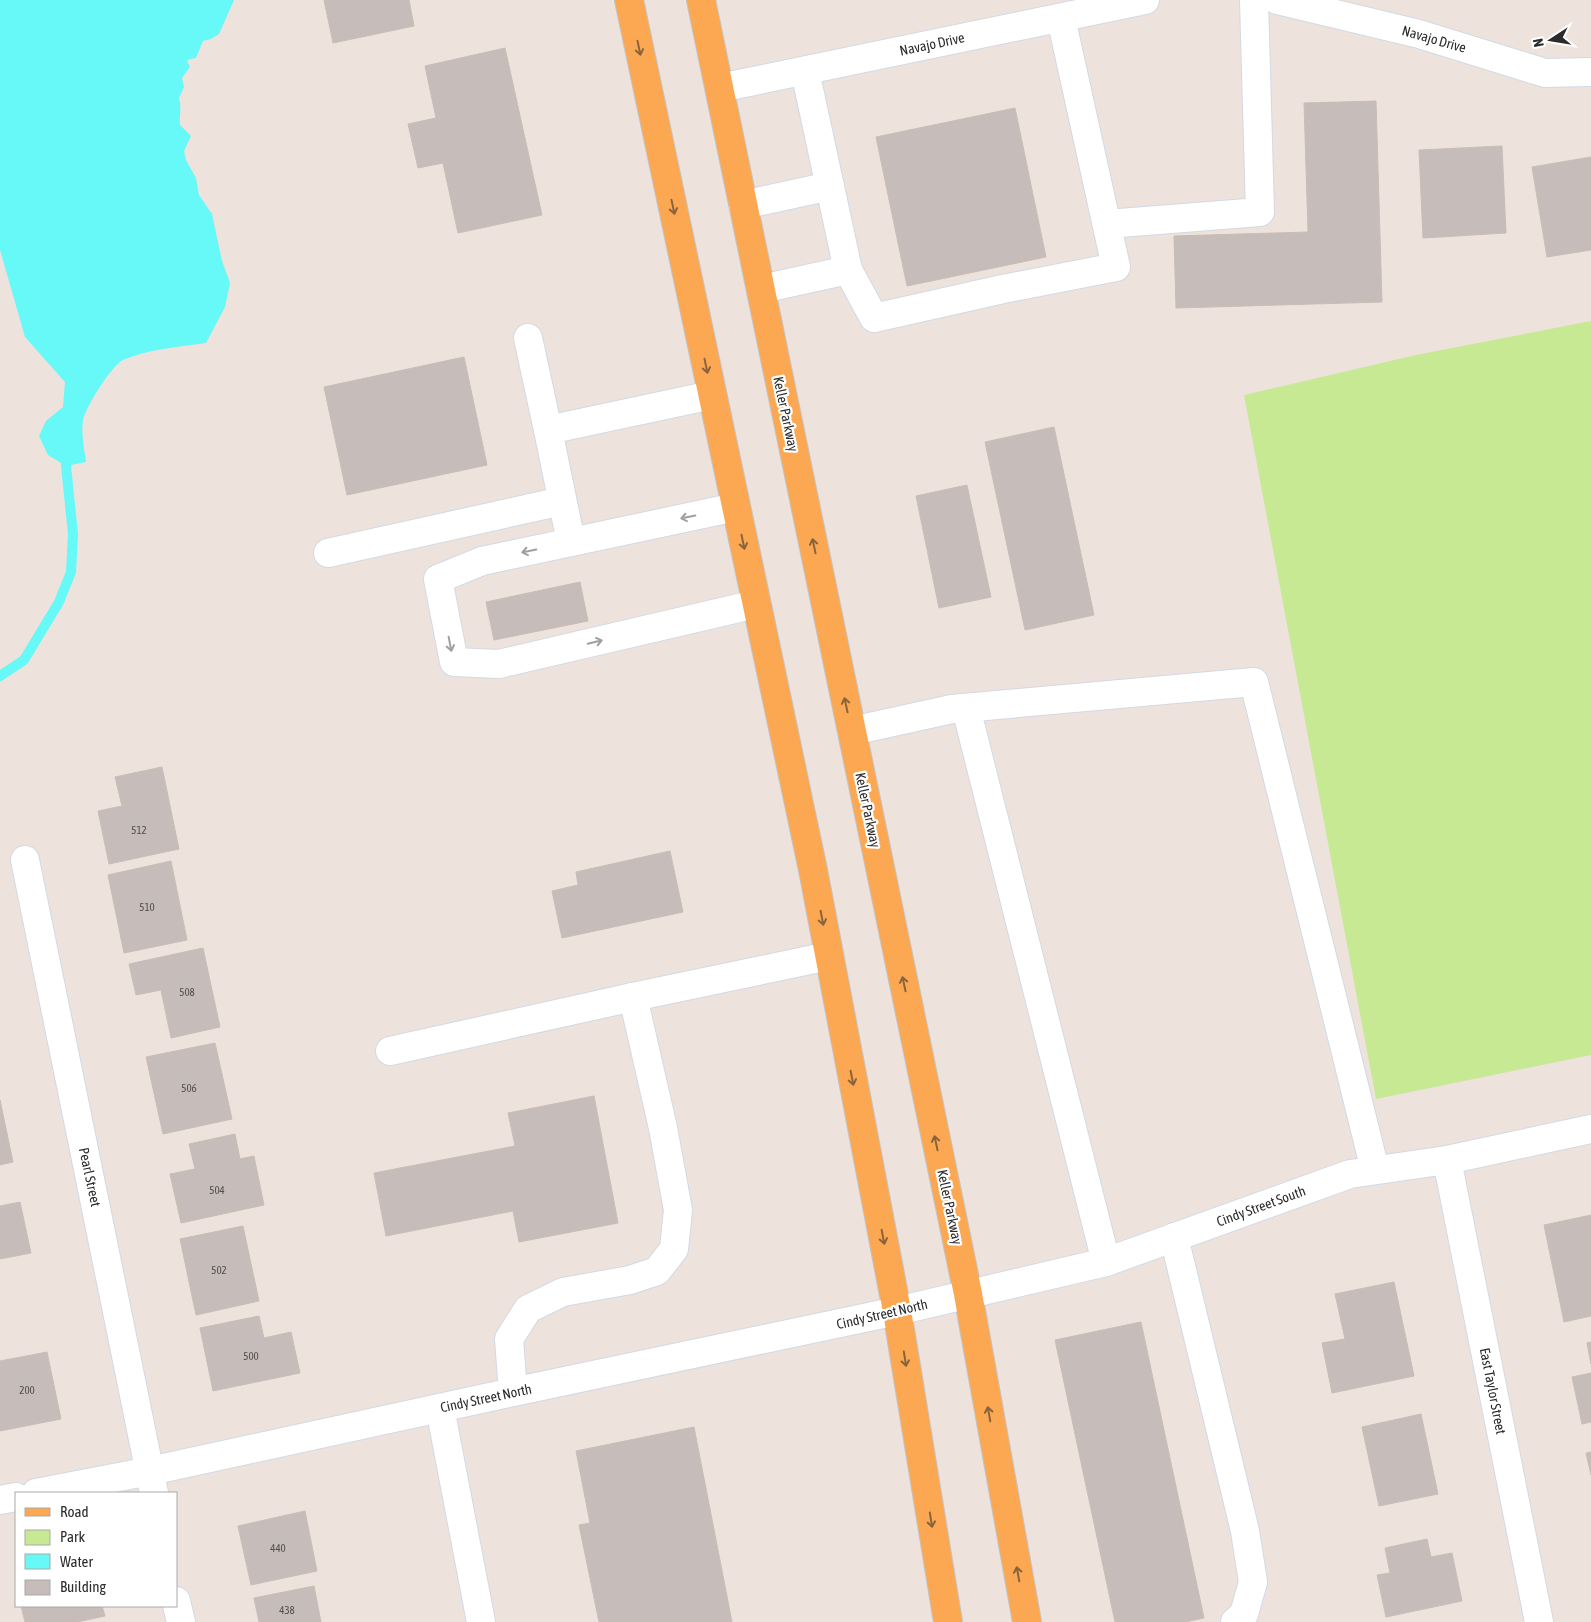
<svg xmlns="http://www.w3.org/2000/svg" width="1591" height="1622" font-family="'Asap Condensed',sans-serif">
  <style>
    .green { fill: #c7e994 }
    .water { fill: #67f8f8 }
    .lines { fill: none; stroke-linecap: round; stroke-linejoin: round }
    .stream { stroke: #67f8f8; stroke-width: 10 }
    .building { fill: #c6bcb9; stroke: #cabdb5 }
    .minor-casing { stroke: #d1dae5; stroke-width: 30 }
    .major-casing { stroke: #c4c4c4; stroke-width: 30 }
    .minor { stroke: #fff; stroke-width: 28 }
    .major { stroke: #fca853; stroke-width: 28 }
    .oneway { stroke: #89633d }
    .oneway2 { stroke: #a0a0a0 }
    .labels { text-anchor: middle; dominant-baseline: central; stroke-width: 4.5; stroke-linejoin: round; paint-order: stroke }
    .number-label { font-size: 11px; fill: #524f4e }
    .street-label { font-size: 14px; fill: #2b2b2b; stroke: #fff }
  </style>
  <rect width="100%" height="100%" fill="#eee2dc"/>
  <polygon class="green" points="1591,321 1591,1055 1376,1099 1244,395 1416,355"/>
  <path class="water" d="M0,0H234L219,34L211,39L203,41L196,58L190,59L187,61L190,67L182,78L184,87L179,98C182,108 179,115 180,125L191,136L184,151L186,160L196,178L199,195L212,214L222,261L230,283L225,307L206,343C178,347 149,349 123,360C112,365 85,408 83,420C81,434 84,448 86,462L66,466L48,455L39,436L46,421L63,407L65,382L25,337L0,250Z"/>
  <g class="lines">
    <polyline class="stream" points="0,676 24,660 59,602 71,572 73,534 66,466 67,452"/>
  </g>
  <g class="building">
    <polygon points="324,0 409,0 414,26 333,43"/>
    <polygon points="505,48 542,215 458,233 443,163 418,168 408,124 436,118 425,66"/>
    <polygon points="1376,101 1382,302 1176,308 1174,236 1308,232 1304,103"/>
    <polygon points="1015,108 1046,257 907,286 876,137"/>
    <polygon points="1502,146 1506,233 1423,238 1419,150"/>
    <polygon points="1591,157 1591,250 1547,257 1532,167"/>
    <polygon points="464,357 487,465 347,495 324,387"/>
    <polygon points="1054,427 1094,615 1025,630 985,442"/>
    <polygon points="967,485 991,597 939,608 916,496"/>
    <polygon points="580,582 588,621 494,640 486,602"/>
    <polygon points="162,767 179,849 109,864 98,811 122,806 115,777"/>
    <polygon points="670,851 683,912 562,938 552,891 578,885 576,872"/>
    <polygon points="171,861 187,940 124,953 108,875"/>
    <polygon points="203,948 220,1027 171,1038 161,990 136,995 129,964"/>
    <polygon points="215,1043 232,1119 163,1134 146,1057"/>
    <polygon points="594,1096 618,1223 519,1242 513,1211 386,1236 374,1173 515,1146 508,1113"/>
    <polygon points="0,1100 13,1162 0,1165"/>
    <polygon points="235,1134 240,1159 254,1156 264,1205 181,1223 170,1174 195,1169 189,1144"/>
    <polygon points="20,1202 31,1253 0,1259 0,1206"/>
    <polygon points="1591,1215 1591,1316 1564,1322 1544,1225"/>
    <polygon points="243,1226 259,1301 196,1315 180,1239"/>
    <polygon points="1394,1282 1414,1376 1332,1393 1322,1343 1345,1339 1335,1294"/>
    <polygon points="259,1316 264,1338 291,1332 300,1373 213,1391 200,1328"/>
    <polygon points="1141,1322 1204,1618 1185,1622 1115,1622 1055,1340"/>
    <polygon points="1591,1342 1591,1364 1587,1343"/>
    <polygon points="47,1352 61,1419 0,1431 0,1361"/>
    <polygon points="1591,1373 1591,1422 1582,1424 1572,1377"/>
    <polygon points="1421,1414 1438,1494 1379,1506 1362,1427"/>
    <polygon points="694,1427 732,1622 599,1622 579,1525 590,1523 576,1451"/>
    <polygon points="1591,1452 1591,1475 1586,1453"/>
    <polygon points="305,1511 317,1571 251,1585 238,1526"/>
    <polygon points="1427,1539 1431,1557 1452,1553 1462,1601 1386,1617 1377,1575 1390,1573 1385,1548"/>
    <polygon points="314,1586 321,1622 259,1622 254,1598"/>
    <polygon points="21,1606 102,1606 105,1616 77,1622 25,1622"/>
  </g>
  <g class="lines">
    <defs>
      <g id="minor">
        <polyline points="1277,0 1419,34 1545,73 1591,72"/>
        <polyline points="805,71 848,270"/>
        <polyline points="720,88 1145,0"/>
        <polyline points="743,205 830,186"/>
        <polyline points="1107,224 1260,212 1254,0"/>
        <polyline points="761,289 848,270 874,318 1003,289 1116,267 1061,18"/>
        <polyline points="528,338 548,430"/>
        <polyline points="736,507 482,561 438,579 454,662 499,664 756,604"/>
        <polyline points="571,542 548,430 712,395"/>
        <polyline points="328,553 562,501"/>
        <polyline points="966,708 1106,1262"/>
        <polyline points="852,731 952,709 1254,682 1375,1170"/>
        <polyline points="25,860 154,1493"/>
        <polyline points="390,1051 633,997 829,956"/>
        <polyline points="1447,1160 1539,1622"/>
        <polyline points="1174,1237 1245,1531 1253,1582 1244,1614 1235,1622"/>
        <polyline points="513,1392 509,1339 528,1309 563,1292 630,1280 657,1271 674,1249 678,1210 663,1128 633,997"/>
        <polyline points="440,1408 481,1622"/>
        <polyline points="36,1493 150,1471 513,1392 897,1311 1106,1262 1350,1174 1447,1160 1591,1129"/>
        <polyline points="0,1500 16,1497"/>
        <polyline points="176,1601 181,1622"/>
      </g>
      <g id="major">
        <polyline points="629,0 813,870 897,1311 948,1622"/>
        <polyline points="701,0 968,1294 1027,1622"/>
      </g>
    </defs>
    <use href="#minor" class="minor-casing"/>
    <use href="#major" class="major-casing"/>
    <use href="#minor" class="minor"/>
    <use href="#major" class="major"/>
  </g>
  <defs><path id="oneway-shaft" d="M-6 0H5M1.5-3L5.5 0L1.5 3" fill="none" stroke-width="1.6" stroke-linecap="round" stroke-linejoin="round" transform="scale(1.25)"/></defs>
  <g class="oneway">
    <use href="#oneway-shaft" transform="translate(639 48) rotate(78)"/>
    <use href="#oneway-shaft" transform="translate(673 207) rotate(78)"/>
    <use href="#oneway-shaft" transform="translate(706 366) rotate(78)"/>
    <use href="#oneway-shaft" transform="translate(743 542) rotate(78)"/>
    <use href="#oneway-shaft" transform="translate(814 546) rotate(-102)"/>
    <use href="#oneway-shaft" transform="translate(846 705) rotate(-102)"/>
    <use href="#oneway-shaft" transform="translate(822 918) rotate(79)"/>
    <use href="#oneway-shaft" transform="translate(904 984) rotate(-102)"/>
    <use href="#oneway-shaft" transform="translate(852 1078) rotate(79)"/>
    <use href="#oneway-shaft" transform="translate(936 1143) rotate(-102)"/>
    <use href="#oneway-shaft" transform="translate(883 1237) rotate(79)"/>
    <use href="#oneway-shaft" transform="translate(905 1359) rotate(81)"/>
    <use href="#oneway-shaft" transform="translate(989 1414) rotate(-100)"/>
    <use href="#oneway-shaft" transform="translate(931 1520) rotate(81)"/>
    <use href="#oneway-shaft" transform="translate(1018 1574) rotate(-100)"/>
  </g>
  <g class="oneway2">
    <use href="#oneway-shaft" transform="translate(688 517) rotate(168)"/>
    <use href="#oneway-shaft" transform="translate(529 551) rotate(168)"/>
    <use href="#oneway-shaft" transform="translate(595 642) rotate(-13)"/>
    <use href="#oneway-shaft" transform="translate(450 644) rotate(79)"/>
  </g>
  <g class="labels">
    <g class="number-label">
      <text x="139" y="830">512</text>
      <text x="147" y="907">510</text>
      <text x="187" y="992">508</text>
      <text x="189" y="1088">506</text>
      <text x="217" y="1190">504</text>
      <text x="219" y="1270">502</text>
      <text x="251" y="1356">500</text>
      <text x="27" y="1390">200</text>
      <text x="278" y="1548">440</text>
      <text x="287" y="1610">438</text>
    </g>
    <g class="street-label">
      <text transform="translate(1434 39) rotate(16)">Navajo Drive</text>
      <text transform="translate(932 44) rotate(-12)">Navajo Drive</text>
      <text transform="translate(786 414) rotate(78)">Keller Parkway</text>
      <text transform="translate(868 810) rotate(78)">Keller Parkway</text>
      <text transform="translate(90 1177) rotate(78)">Pearl Street</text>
      <text transform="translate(1261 1206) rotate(-20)">Cindy Street South</text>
      <text transform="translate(950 1207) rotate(78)">Keller Parkway</text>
      <text transform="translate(882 1314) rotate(-13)">Cindy Street North</text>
      <text transform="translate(1493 1391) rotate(79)">East Taylor Street</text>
      <text transform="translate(486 1398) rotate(-12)">Cindy Street North</text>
    </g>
  </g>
  <rect x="15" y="1492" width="162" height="115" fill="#ffffff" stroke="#aaaaaa"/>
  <rect x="25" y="1508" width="25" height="8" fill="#fca853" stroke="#aaaaaa"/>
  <text x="60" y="1517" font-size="15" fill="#2b2b2b">Road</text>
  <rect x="25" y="1530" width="25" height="15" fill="#c7e994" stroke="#aaaaaa"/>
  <text x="60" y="1542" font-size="15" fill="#2b2b2b">Park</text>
  <rect x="25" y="1554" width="25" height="15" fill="#67f8f8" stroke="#aaaaaa"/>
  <text x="60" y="1567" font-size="15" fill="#2b2b2b">Water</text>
  <rect x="25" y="1580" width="25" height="15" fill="#c6bcb9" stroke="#aaaaaa"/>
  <text x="60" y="1592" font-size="15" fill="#2b2b2b">Building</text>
  <g transform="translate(1551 40) rotate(258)" stroke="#ffffff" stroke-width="4" paint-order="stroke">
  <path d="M0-4L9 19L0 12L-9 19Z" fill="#2b2b2b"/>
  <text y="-8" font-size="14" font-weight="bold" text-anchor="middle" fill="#2b2b2b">N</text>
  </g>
</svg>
